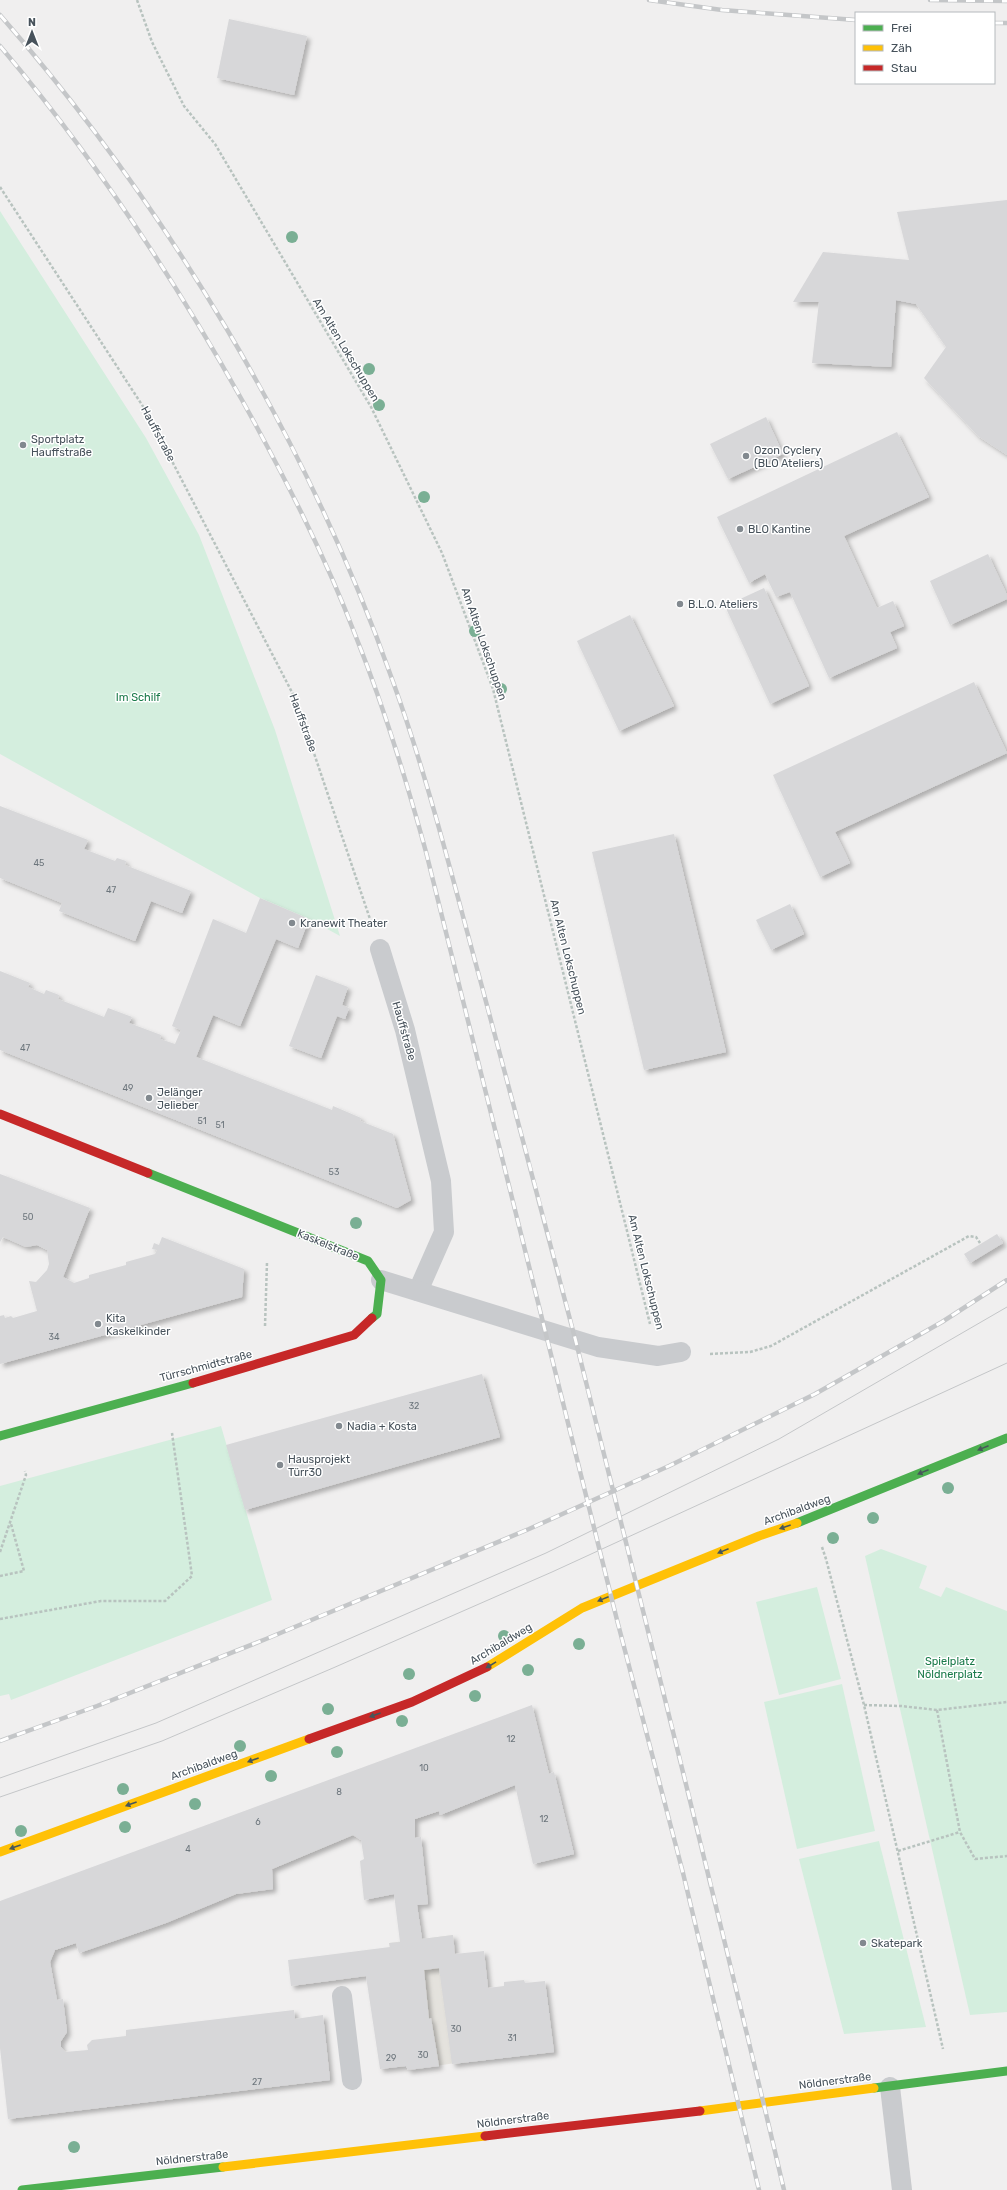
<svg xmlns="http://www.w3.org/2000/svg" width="1007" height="2190" font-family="Rubik,sans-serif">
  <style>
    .commercial { fill: #e4e2dd }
    .green { fill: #d4eede }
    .building { fill: #d7d7d9; filter: url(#shadow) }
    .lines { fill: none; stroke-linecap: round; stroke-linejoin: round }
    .path { stroke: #b8c3bf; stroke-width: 2.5; stroke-dasharray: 3 2; stroke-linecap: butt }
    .lane { stroke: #c9cbce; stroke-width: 20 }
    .fast { stroke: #4caf50; stroke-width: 9 }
    .slow { stroke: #ffc107; stroke-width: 9 }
    .jam { stroke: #c62828; stroke-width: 9 }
    .tram { stroke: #c4c6c8; stroke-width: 1 }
    .rail-casing { stroke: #c4c6c8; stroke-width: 4.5 }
    .rail { stroke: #fff; stroke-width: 3; stroke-dasharray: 9; stroke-linecap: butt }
    .tree { fill: #7aaf94 }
    .oneway { fill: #47575a }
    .poi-dot { fill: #82898f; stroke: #fff; stroke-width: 1.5 }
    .labels { text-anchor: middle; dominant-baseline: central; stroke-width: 3; stroke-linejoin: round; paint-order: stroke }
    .number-label { font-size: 9px; fill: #6c757c }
    .street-label { font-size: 11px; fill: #47525b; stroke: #fff }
    .poi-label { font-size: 11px; fill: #47525b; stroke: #fff; text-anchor: start }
    .park-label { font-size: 11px; fill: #1a7a4a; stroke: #fff }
  </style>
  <defs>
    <filter id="shadow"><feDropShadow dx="3.5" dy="3.5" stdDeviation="2" flood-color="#0004"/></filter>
  </defs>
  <rect width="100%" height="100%" fill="#f0efef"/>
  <polygon class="commercial" points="453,1935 469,2061 408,2070 389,1943"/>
  <g class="green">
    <polygon points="0,211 146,438 199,535 275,730 340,936 309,919 260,898 0,754"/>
    <polygon points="221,1426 272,1600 11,1700 9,1694 0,1696 0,1486"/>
    <polygon points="881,1549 927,1566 919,1588 941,1597 946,1587 1007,1611 1007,2012 970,2015 865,1556"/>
    <polygon points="817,1587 841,1679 779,1695 756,1602"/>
    <polygon points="842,1684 875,1831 797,1849 764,1702"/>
    <polygon points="879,1841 926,2027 844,2034 799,1859"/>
  </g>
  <g class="building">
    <polygon points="229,19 307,36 294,95 217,78"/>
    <polygon points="1007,200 1007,455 978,436 924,378 946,347 916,304 896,300 891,367 812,363 819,302 793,302 823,252 909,260 897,212"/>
    <polygon points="766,417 783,454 728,479 710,444"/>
    <polygon points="897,432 929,497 844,536 877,608 893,601 904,626 890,632 897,648 829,678 790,592 776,597 765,574 749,583 717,517"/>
    <polygon points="988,554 1007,595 1007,599 950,625 930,581"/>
    <polygon points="764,588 809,686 770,704 725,606"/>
    <polygon points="630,615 674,706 619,731 577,641"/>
    <polygon points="974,682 1007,753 835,832 850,863 820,877 773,775"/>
    <polygon points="0,806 88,840 84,849 115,861 117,858 126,861 125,865 191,891 182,913 151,901 135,941 59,911 62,903 0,878"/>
    <polygon points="674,834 726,1052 644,1070 592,852"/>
    <polygon points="260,898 309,919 298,948 276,939 240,1026 213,1015 196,1057 332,1110 333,1106 361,1118 360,1121 393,1134 411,1200 397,1208 0,1050 0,971 30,983 28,987 44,994 46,990 59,995 58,999 104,1017 108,1008 132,1017 129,1023 161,1035 160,1039 175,1044 181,1030 172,1026 213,919 246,933"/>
    <polygon points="790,904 804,934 771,950 756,920"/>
    <polygon points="316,975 348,987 342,1005 349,1008 345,1019 337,1016 321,1058 289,1046"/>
    <polygon points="0,1174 90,1208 63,1277 74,1283 89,1278 89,1275 126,1265 126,1262 155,1254 157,1250 152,1249 154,1243 159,1245 162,1237 244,1269 242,1297 0,1364 0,1316 4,1315 5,1318 11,1316 13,1318 37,1311 29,1281 36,1282 47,1270 49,1264 47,1250 37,1245 26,1247 3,1237 0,1242"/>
    <polygon points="997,1234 1003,1243 970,1263 964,1254"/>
    <polygon points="482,1374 500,1437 245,1510 226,1445"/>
    <polygon points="532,1705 549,1774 554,1772 574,1854 533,1864 515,1785 440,1815 439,1811 415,1819 415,1838 421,1837 428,1904 417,1905 422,1939 453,1935 455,1954 484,1951 488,1988 504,1986 504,1982 524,1980 525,1983 545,1981 554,2052 452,2064 439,1968 424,1970 429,2019 431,2018 439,2066 408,2070 406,2066 380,2069 366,1976 291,1986 288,1960 390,1947 389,1943 400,1942 394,1894 364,1900 360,1861 364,1859 361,1840 353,1835 272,1869 273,1889 236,1894 166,1923 79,1953 76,1943 55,1950 50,1962 57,2000 63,1999 67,2032 61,2041 61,2047 65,2052 88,2050 87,2045 92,2040 126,2036 126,2030 294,2010 295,2019 323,2015 330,2080 8,2119 0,2048 0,1901"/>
  </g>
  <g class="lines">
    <g class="path">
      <polyline points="137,0 152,42 184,106 215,144 371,407 442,553 493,689 650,1324"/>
      <polyline points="0,187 146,411 296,700 371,922"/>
      <polyline points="265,1326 267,1262"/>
      <polyline points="710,1354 750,1352 771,1346 969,1236 976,1237 980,1243"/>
      <polyline points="822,1547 826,1559 864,1705 943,2049"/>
      <polyline points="0,1552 26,1475 25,1471"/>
      <polyline points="0,1576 24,1571 11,1524"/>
      <polyline points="0,1619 101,1601 165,1601 192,1576 172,1433"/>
      <polyline points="864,1705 901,1706 937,1710 1007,1702"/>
      <polyline points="937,1710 960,1832 975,1859 1007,1856"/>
      <polyline points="898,1851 960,1832"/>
    </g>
    <g class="lane">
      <polyline points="380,949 405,1030 441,1181 444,1232 418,1291"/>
      <polyline points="381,1280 598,1347 658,1356 681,1352"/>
      <polyline points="342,1996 352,2080"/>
      <polyline points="890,2087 902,2190"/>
    </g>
    <g class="fast">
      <polyline points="148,1173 368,1261 381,1280 377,1314 372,1318"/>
      <polyline points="0,1436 193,1383"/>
      <polyline points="797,1523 1007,1438"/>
      <polyline points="874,2088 1007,2071"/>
      <polyline points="22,2190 223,2167"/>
    </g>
    <g class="slow">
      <polyline points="487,1667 582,1608 759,1536 797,1523"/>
      <polyline points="0,1852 309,1739"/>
      <polyline points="700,2111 874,2088"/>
      <polyline points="223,2167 485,2136"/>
    </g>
    <g class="jam">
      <polyline points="0,1114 148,1173"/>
      <polyline points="193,1383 354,1335 372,1318"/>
      <polyline points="309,1739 412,1702 487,1667"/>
      <polyline points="485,2136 700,2111"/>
    </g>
    <g class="tram">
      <polyline points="0,1778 156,1723 546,1553 779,1439 1007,1307"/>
      <polyline points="0,1797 162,1741 333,1668 552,1572 1007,1363"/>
    </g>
    <defs>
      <g id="rail">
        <polyline points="649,0 722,10 856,20"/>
        <polyline points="930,0 1007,1"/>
        <path d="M0,15C166,205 308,441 392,679C428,778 453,881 481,983C513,1104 546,1225 577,1346C647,1627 718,1908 784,2190"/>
        <polyline points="994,23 1007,23"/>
        <path d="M0,46C93,156 172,275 242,400C284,476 325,555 356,637C384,707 406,779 426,852L617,1620L683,1873L759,2190"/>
        <polyline points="0,1741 97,1706 266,1639 529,1529 669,1466 815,1394 942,1322 1007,1280"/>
      </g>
    </defs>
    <use href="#rail" class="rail-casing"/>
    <use href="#rail" class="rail"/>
  </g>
  <g class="tree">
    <circle cx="292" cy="237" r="6"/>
    <circle cx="369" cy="369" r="6"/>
    <circle cx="379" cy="405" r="6"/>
    <circle cx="424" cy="497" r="6"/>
    <circle cx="475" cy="631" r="6"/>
    <circle cx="501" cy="689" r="6"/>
    <circle cx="356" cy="1223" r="6"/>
    <circle cx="948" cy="1488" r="6"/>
    <circle cx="873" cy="1518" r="6"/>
    <circle cx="833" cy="1538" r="6"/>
    <circle cx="504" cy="1636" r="6"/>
    <circle cx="579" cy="1644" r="6"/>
    <circle cx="528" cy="1670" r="6"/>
    <circle cx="409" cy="1674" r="6"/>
    <circle cx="475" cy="1696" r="6"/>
    <circle cx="328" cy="1709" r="6"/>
    <circle cx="402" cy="1721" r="6"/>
    <circle cx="240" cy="1746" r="6"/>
    <circle cx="337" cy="1752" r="6"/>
    <circle cx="271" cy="1776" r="6"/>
    <circle cx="123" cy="1789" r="6"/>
    <circle cx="195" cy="1804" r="6"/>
    <circle cx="125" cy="1827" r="6"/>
    <circle cx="21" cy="1831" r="6"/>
    <circle cx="74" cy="2147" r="6"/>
  </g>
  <defs><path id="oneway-solid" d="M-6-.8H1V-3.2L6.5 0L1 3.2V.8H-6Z"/></defs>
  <g class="oneway">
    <use href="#oneway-solid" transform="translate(983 1448) rotate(158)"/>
    <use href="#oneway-solid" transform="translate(923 1472) rotate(158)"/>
    <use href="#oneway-solid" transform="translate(785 1527) rotate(161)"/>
    <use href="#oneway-solid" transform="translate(723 1551) rotate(158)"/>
    <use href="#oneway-solid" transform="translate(603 1599) rotate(158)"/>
    <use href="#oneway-solid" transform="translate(491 1665) rotate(149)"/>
    <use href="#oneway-solid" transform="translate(375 1715) rotate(160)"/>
    <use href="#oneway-solid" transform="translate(253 1760) rotate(160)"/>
    <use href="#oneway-solid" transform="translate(131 1804) rotate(160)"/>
    <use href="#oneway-solid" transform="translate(15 1847) rotate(160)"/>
  </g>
  <g class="poi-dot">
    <circle cx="23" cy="445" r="4"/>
    <circle cx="746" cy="456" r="4"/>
    <circle cx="740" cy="529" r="4"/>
    <circle cx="680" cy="604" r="4"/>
    <circle cx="292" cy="923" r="4"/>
    <circle cx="149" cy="1098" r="4"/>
    <circle cx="98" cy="1324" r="4"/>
    <circle cx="339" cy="1426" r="4"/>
    <circle cx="280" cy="1465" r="4"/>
    <circle cx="863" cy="1943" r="4"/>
  </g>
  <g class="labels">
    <g class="number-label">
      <text x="39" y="863">45</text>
      <text x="111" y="890">47</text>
      <text x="25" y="1048">47</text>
      <text x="128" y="1088">49</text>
      <text x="202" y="1121">51</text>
      <text x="220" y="1125">51</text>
      <text x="334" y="1172">53</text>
      <text x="28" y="1217">50</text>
      <text x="54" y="1337">34</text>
      <text x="414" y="1406">32</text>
      <text x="511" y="1739">12</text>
      <text x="424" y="1768">10</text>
      <text x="339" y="1792">8</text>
      <text x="544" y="1819">12</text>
      <text x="258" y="1822">6</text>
      <text x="188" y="1849">4</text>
      <text x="456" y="2029">30</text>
      <text x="512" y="2038">31</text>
      <text x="423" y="2055">30</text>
      <text x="391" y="2058">29</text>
      <text x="257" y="2082">27</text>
    </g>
    <g class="street-label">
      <text transform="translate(346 350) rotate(59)">Am Alten Lokschuppen</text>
      <text transform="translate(158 434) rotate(62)">Hauffstraße</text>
      <text transform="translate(484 644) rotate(71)">Am Alten Lokschuppen</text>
      <text transform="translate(303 723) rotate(70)">Hauffstraße</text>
      <text transform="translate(568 957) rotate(76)">Am Alten Lokschuppen</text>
      <text transform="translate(404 1031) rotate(74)">Hauffstraße</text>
      <text transform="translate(328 1245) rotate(22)">Kaskelstraße</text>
      <text transform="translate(646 1272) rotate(76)">Am Alten Lokschuppen</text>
      <text transform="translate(206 1366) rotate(-15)">Türrschmidtstraße</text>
      <text transform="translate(797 1510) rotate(-20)">Archibaldweg</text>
      <text transform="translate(501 1644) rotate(-31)">Archibaldweg</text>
      <text transform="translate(204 1765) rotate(-20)">Archibaldweg</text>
      <text transform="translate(835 2081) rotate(-7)">Nöldnerstraße</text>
      <text transform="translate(513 2120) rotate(-7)">Nöldnerstraße</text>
      <text transform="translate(192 2158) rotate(-6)">Nöldnerstraße</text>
    </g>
    <g class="poi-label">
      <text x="31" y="439">Sportplatz<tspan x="31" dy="13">Hauffstraße</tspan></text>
      <text x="754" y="450">Ozon Cyclery<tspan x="754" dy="13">(BLO Ateliers)</tspan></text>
      <text x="748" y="529">BLO Kantine</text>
      <text x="688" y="604">B.L.O. Ateliers</text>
      <text x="300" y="923">Kranewit Theater</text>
      <text x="157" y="1092">Jelänger<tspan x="157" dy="13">Jelieber</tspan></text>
      <text x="106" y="1318">Kita<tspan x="106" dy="13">Kaskelkinder</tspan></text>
      <text x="347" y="1426">Nadia + Kosta</text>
      <text x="288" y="1459">Hausprojekt<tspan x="288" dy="13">Türr30</tspan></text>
      <text x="871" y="1943">Skatepark</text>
    </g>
    <g class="park-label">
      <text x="138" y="697">Im Schilf</text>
      <text x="950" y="1661">Spielplatz<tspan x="950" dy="13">Nöldnerplatz</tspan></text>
    </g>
  </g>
  <rect x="855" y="12" width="140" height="72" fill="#ffffff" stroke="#b5babd"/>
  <rect x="863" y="25" width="20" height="6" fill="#4caf50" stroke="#b5babd"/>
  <text x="891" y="32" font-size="12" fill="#47525b">Frei</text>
  <rect x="863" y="45" width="20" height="6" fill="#ffc107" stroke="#b5babd"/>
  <text x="891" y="52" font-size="12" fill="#47525b">Zäh</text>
  <rect x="863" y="65" width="20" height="6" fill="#c62828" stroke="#b5babd"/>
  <text x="891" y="72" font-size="12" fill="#47525b">Stau</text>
  <g transform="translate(32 32)" stroke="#ffffff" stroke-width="3" paint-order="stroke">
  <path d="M0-3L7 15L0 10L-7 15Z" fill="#47525b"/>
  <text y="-6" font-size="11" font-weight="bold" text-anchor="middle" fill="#47525b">N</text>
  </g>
</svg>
